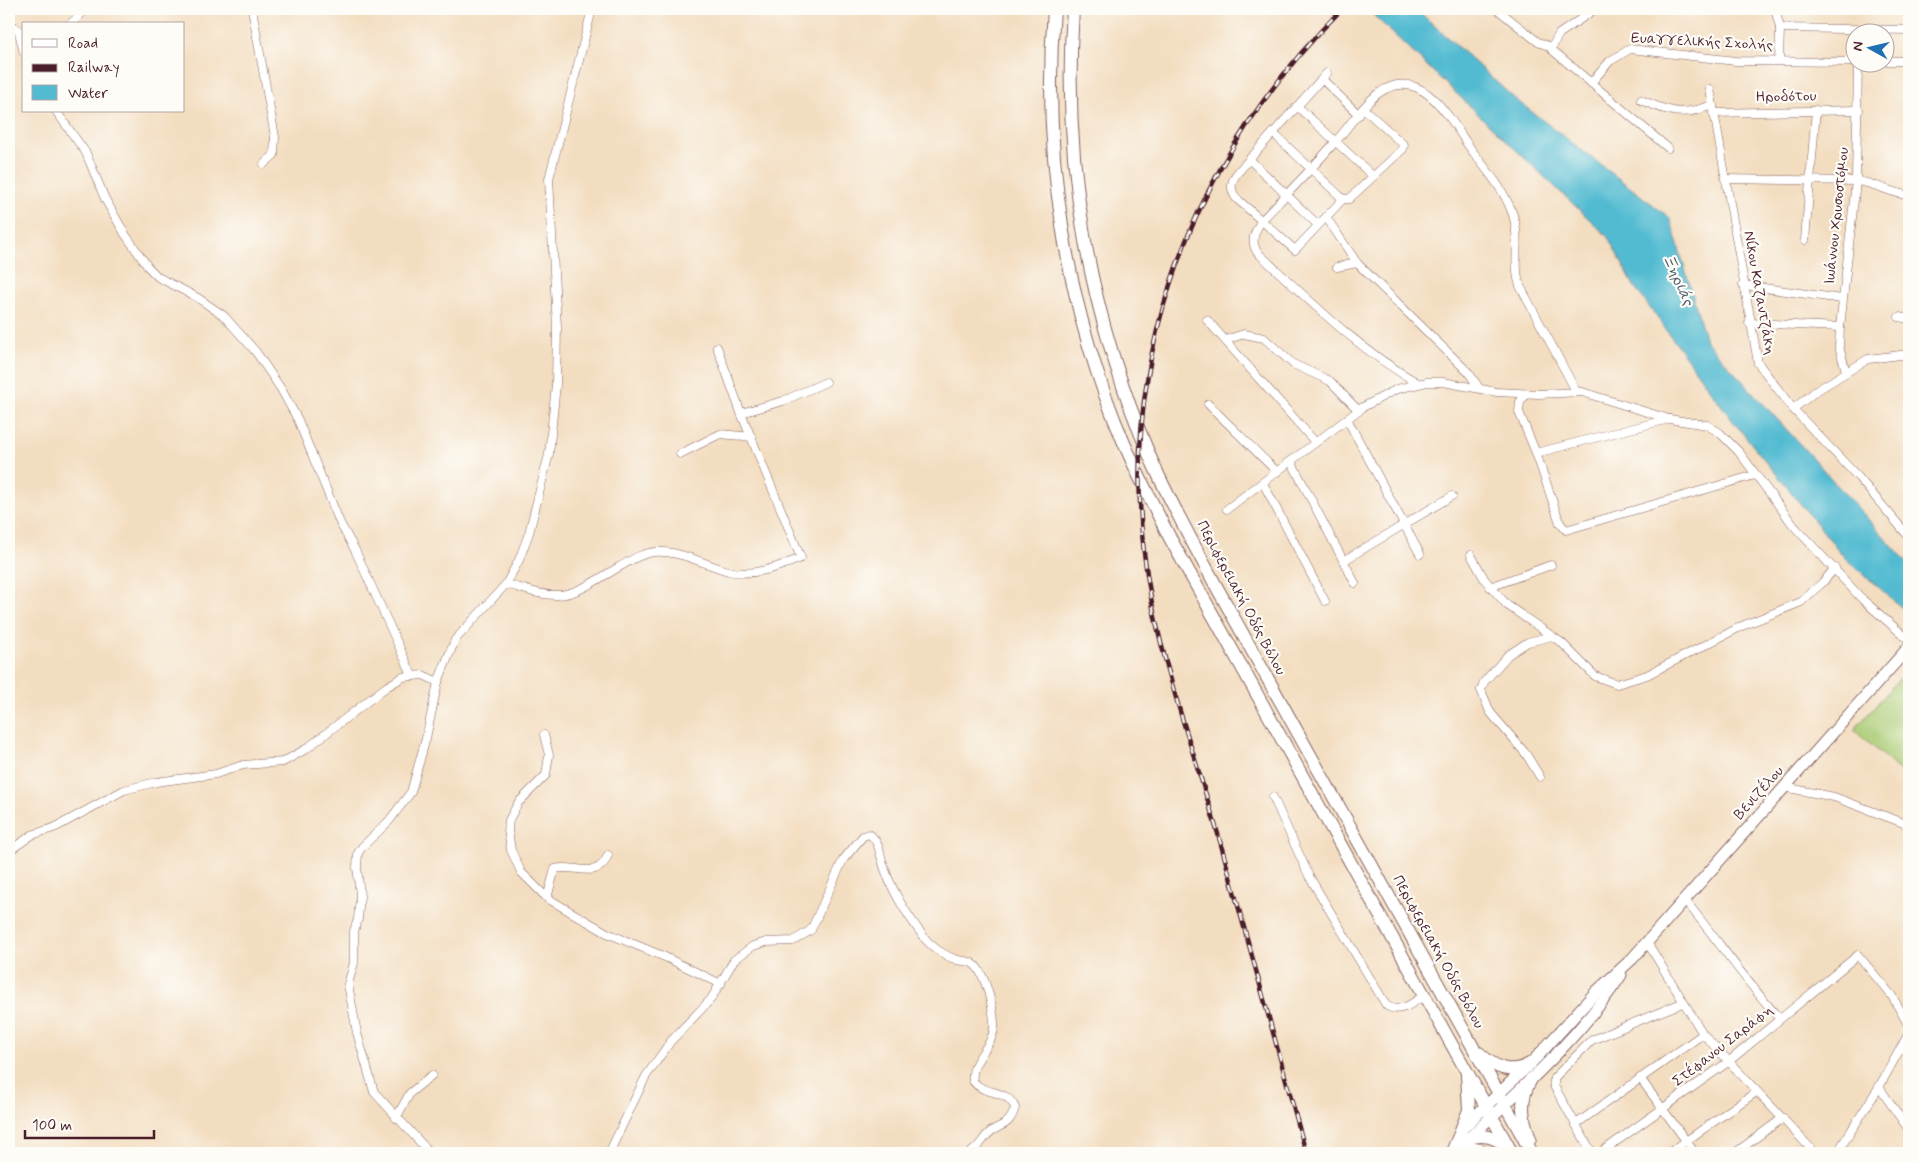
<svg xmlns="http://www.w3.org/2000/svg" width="1918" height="1162" font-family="Mynerve,sans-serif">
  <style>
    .green { fill: #aacb73; stroke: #7a754f }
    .water { fill: #53bbd1; stroke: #4e6d7e }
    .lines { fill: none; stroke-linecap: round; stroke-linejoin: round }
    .street-casing { stroke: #85625f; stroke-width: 9 }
    .secondary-casing { stroke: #85625f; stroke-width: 13 }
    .primary-casing { stroke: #85625f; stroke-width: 14 }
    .street { stroke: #fff; stroke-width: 8 }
    .secondary { stroke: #fff; stroke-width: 11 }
    .primary { stroke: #fff; stroke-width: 12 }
    .rail-casing { stroke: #4a1f2b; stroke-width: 4.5 }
    .rail { stroke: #fdfcf7; stroke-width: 2.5; stroke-dasharray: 8; stroke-linecap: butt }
    .labels { text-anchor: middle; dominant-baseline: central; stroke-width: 4.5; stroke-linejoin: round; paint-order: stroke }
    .street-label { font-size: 15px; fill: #4a1f2b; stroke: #fdfcf7 }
    .water-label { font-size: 16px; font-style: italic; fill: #4e5d6d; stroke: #fdfcf7 }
  </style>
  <rect width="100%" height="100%" fill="#fdfcf7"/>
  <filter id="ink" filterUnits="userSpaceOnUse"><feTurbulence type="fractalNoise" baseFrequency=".02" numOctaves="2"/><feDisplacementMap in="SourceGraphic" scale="10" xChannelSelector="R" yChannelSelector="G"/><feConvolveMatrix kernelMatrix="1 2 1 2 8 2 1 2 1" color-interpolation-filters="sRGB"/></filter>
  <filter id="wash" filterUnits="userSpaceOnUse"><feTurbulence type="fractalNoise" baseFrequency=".0096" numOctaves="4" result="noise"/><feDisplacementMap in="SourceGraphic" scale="20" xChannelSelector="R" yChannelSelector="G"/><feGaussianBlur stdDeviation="1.12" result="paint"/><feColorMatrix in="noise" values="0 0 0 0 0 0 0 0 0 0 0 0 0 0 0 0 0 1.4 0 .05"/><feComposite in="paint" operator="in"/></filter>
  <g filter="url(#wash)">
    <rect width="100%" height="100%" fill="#f3ddc0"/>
    <polygon class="green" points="1909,668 1909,779 1854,730"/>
    <polygon class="water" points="1367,9 1416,9 1515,99 1670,218 1706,341 1909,564 1909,614 1845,558 1732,420 1634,286 1608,237"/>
  </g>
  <g filter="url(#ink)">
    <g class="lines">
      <defs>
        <g id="street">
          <polyline points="252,9 275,137 274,155 264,164"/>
          <polyline points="1497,9 1538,42 1551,47"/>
          <polyline points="1595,9 1559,34 1551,49 1668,148"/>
          <polyline points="1775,9 1780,28 1779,60"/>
          <polyline points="9,23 22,33"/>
          <polyline points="70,24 87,9"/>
          <polyline points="1780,28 1909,30"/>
          <polyline points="19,32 24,53"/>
          <polyline points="1886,61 1909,61"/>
          <path d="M1327,73L1239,171C1231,180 1229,188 1236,198L1295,250L1343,199H1349L1403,149L1404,145L1364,109"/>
          <polyline points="1322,79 1359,115"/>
          <polyline points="1591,83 1610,61 1630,49 1736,61 1856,62"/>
          <polyline points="1710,89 1758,363 1793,409 1859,478 1909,537"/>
          <path d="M1641,100C1669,112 1683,117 1712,105"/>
          <polyline points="1297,106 1373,176"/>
          <polyline points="56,111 86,153 105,199 125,234 148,267 158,277 198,298 224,316 256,352 281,389 298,420 340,523 355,550 412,675"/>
          <polyline points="1713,113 1859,110"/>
          <polyline points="1273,133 1343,199"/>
          <polyline points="1249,159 1318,225"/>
          <path d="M1725,179L1856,181C1877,183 1891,194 1909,195"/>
          <polyline points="1326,217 1357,263 1469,373 1479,388"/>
          <polyline points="1805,240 1816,110"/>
          <polyline points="1337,267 1357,263"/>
          <polyline points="1743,285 1842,299"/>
          <polyline points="1899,317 1909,319"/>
          <polyline points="1207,320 1315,442"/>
          <polyline points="1749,323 1840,327"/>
          <polyline points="1225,340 1244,334 1264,338 1293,364 1330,381 1359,411"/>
          <polyline points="1846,371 1839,347 1840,327 1856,181 1858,62"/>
          <path d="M1418,383C1357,349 1308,299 1257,252C1250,241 1255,231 1261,221C1286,195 1312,169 1336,141C1349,127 1364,103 1379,93C1418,66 1446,111 1464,139C1480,164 1503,185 1513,215C1521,238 1512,263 1520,286L1576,391"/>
          <polyline points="1526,394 1520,402 1519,412 1536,453 1560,523 1566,530 1755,475"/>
          <polyline points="1208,404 1277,472"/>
          <polyline points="1793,409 1816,391 1868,359 1909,354"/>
          <polyline points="741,413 783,401 826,382"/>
          <polyline points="1347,419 1420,554"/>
          <polyline points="1536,453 1669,419"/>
          <polyline points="680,454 720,434 752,437"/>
          <polyline points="1291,461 1355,583"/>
          <polyline points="1263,483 1325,601"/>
          <polyline points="1227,509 1363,407 1397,389 1427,382 1443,382 1497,392 1538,394 1582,392 1669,419 1707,425 1720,433 1739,452 1794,526 1863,600 1909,640"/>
          <polyline points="1471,555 1485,580 1507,605 1562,643 1595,676 1617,684 1647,675 1742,626 1801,602 1823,582 1835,568"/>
          <polyline points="1343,561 1452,496"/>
          <path d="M506,584C522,588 540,596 558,595C577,595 603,576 619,567C630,561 641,553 654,552C679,550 704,564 728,571C752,577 779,567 801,558L741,413L717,347"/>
          <polyline points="1490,587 1551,565"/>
          <polyline points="544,735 549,755 546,775 518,803 509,820 508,830 511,850 521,872 547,898 607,933 665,957 721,984"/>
          <polyline points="1540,777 1526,754 1490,712 1481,690 1484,682 1508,655 1528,642 1552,636"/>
          <polyline points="1784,787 1834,797 1909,825"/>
          <path d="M1273,797L1309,876L1386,1005C1399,1015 1413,1003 1424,995"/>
          <polyline points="9,851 32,835 56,827 124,790 156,782 216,774 243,765 283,762 306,749 386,687 403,677 423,675 438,682"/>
          <path d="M547,898L555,869C574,863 598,882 608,855"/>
          <path d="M1684,899C1717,939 1745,981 1780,1019"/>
          <polyline points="1647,942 1703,1034 1815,1153"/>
          <polyline points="1640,1078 1695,1153"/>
          <polyline points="1879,1087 1909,1130"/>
          <polyline points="396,1118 410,1093 432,1075"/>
          <polyline points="1576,1124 1703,1034"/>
          <polyline points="1463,1145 1480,1148 1487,1153"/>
          <polyline points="430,1153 374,1092 357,1033 348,984 354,963 354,931 358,919 360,896 357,867 358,853 362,847 389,821 411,792 426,738 438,682 455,640 506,584 519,560 529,533 549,454 556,384 557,327 549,179 592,9"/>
          <path d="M609,1153L646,1076L671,1041L711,999L734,960L753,946L766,942L793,941L811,930L843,860L863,836L869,834C878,840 879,850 882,860C890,889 906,913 923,936C931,947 945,956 957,960C962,961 968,961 972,963C985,970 993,1008 994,1022C997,1045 969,1059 973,1081C984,1096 1007,1088 1015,1108C1008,1130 1000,1122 987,1135C981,1142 978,1148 970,1153"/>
          <polyline points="1592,1153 1554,1086 1554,1078 1592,1040 1682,1003"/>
          <polyline points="1600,1153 1728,1062 1858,955 1892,996 1909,1026"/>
          <polyline points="1669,1153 1756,1092"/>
          <polyline points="1735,1153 1783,1118"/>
          <polyline points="1837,1153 1879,1087 1909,1033"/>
        </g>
        <g id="secondary">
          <polyline points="1451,1153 1461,1130 1537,1057 1596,992 1632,959 1909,647"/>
          <path d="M1457,1153L1469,1138C1523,1087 1580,1037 1621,975"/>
        </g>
        <g id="primary">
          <path d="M1054,9C1042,155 1066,308 1124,443C1138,475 1154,507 1170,538L1512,1153"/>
          <path d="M1073,9C1062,167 1089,314 1151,459C1170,502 1193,543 1215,584L1532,1153"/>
          <path d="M1479,1053C1495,1068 1510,1075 1530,1064"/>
          <polyline points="1461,1130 1469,1110 1467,1075"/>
          <path d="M1469,1138C1484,1133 1496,1137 1507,1147"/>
          <path d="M1530,1139C1522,1118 1519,1100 1531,1079"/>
        </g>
      </defs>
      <use href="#street" class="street-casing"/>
      <use href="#secondary" class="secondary-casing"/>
      <use href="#primary" class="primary-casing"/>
      <use href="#street" class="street"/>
      <use href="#secondary" class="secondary"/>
      <use href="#primary" class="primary"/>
      <defs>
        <path id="rail" d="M1306,1153C1277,1047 1248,940 1218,834C1195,757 1168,682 1152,603C1108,380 1183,168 1342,9"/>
      </defs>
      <use href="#rail" class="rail-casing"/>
      <use href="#rail" class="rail"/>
    </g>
  </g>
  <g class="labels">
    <g class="street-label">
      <text transform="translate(1702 42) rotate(3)">Ευαγγελικής Σχολής</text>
      <text transform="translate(1786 97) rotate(-1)">Ηροδότου</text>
      <text transform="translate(1837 216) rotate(-84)">Ιωάννου Χρυσοστόμου</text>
      <text transform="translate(1759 293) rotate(80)">Νίκου Καζαντζάκη</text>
      <text transform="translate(1241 598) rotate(62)">Περιφερειακή Οδός Βόλου</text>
      <text transform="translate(1759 793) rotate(-48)">Βενιζέλου</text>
      <text transform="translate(1438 952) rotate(61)">Περιφερειακή Οδός Βόλου</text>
      <text transform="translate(1723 1046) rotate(-38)">Στέφανου Σαράφη</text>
    </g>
    <g class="water-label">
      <text transform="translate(1678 280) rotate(66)">Ξηριάς</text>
    </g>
  </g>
  <rect width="1918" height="1162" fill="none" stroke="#fdfcf7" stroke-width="30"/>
  <rect x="22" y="22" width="162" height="90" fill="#fdfcf7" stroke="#b5a4a5"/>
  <rect x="32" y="39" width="25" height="8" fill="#ffffff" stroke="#b5a4a5"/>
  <text x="68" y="48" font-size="15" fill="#4a1f2b">Road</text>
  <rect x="32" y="64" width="25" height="8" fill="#4a1f2b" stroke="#b5a4a5"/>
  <text x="68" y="72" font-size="15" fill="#4a1f2b">Railway</text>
  <rect x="32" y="85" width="25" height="15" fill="#53bbd1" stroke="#b5a4a5"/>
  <text x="68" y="98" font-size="15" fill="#4a1f2b">Water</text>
  <g transform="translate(1870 48) rotate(278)"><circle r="24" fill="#fdfcf7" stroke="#b5a4a5"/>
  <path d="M0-4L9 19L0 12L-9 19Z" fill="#1f6fb2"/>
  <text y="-8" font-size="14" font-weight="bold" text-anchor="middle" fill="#4a1f2b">N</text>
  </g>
  <path d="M25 1130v8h129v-8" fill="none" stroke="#4a1f2b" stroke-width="2.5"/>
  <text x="32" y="1130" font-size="15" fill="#4a1f2b" stroke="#fdfcf7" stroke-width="4" paint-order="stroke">100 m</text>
</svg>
